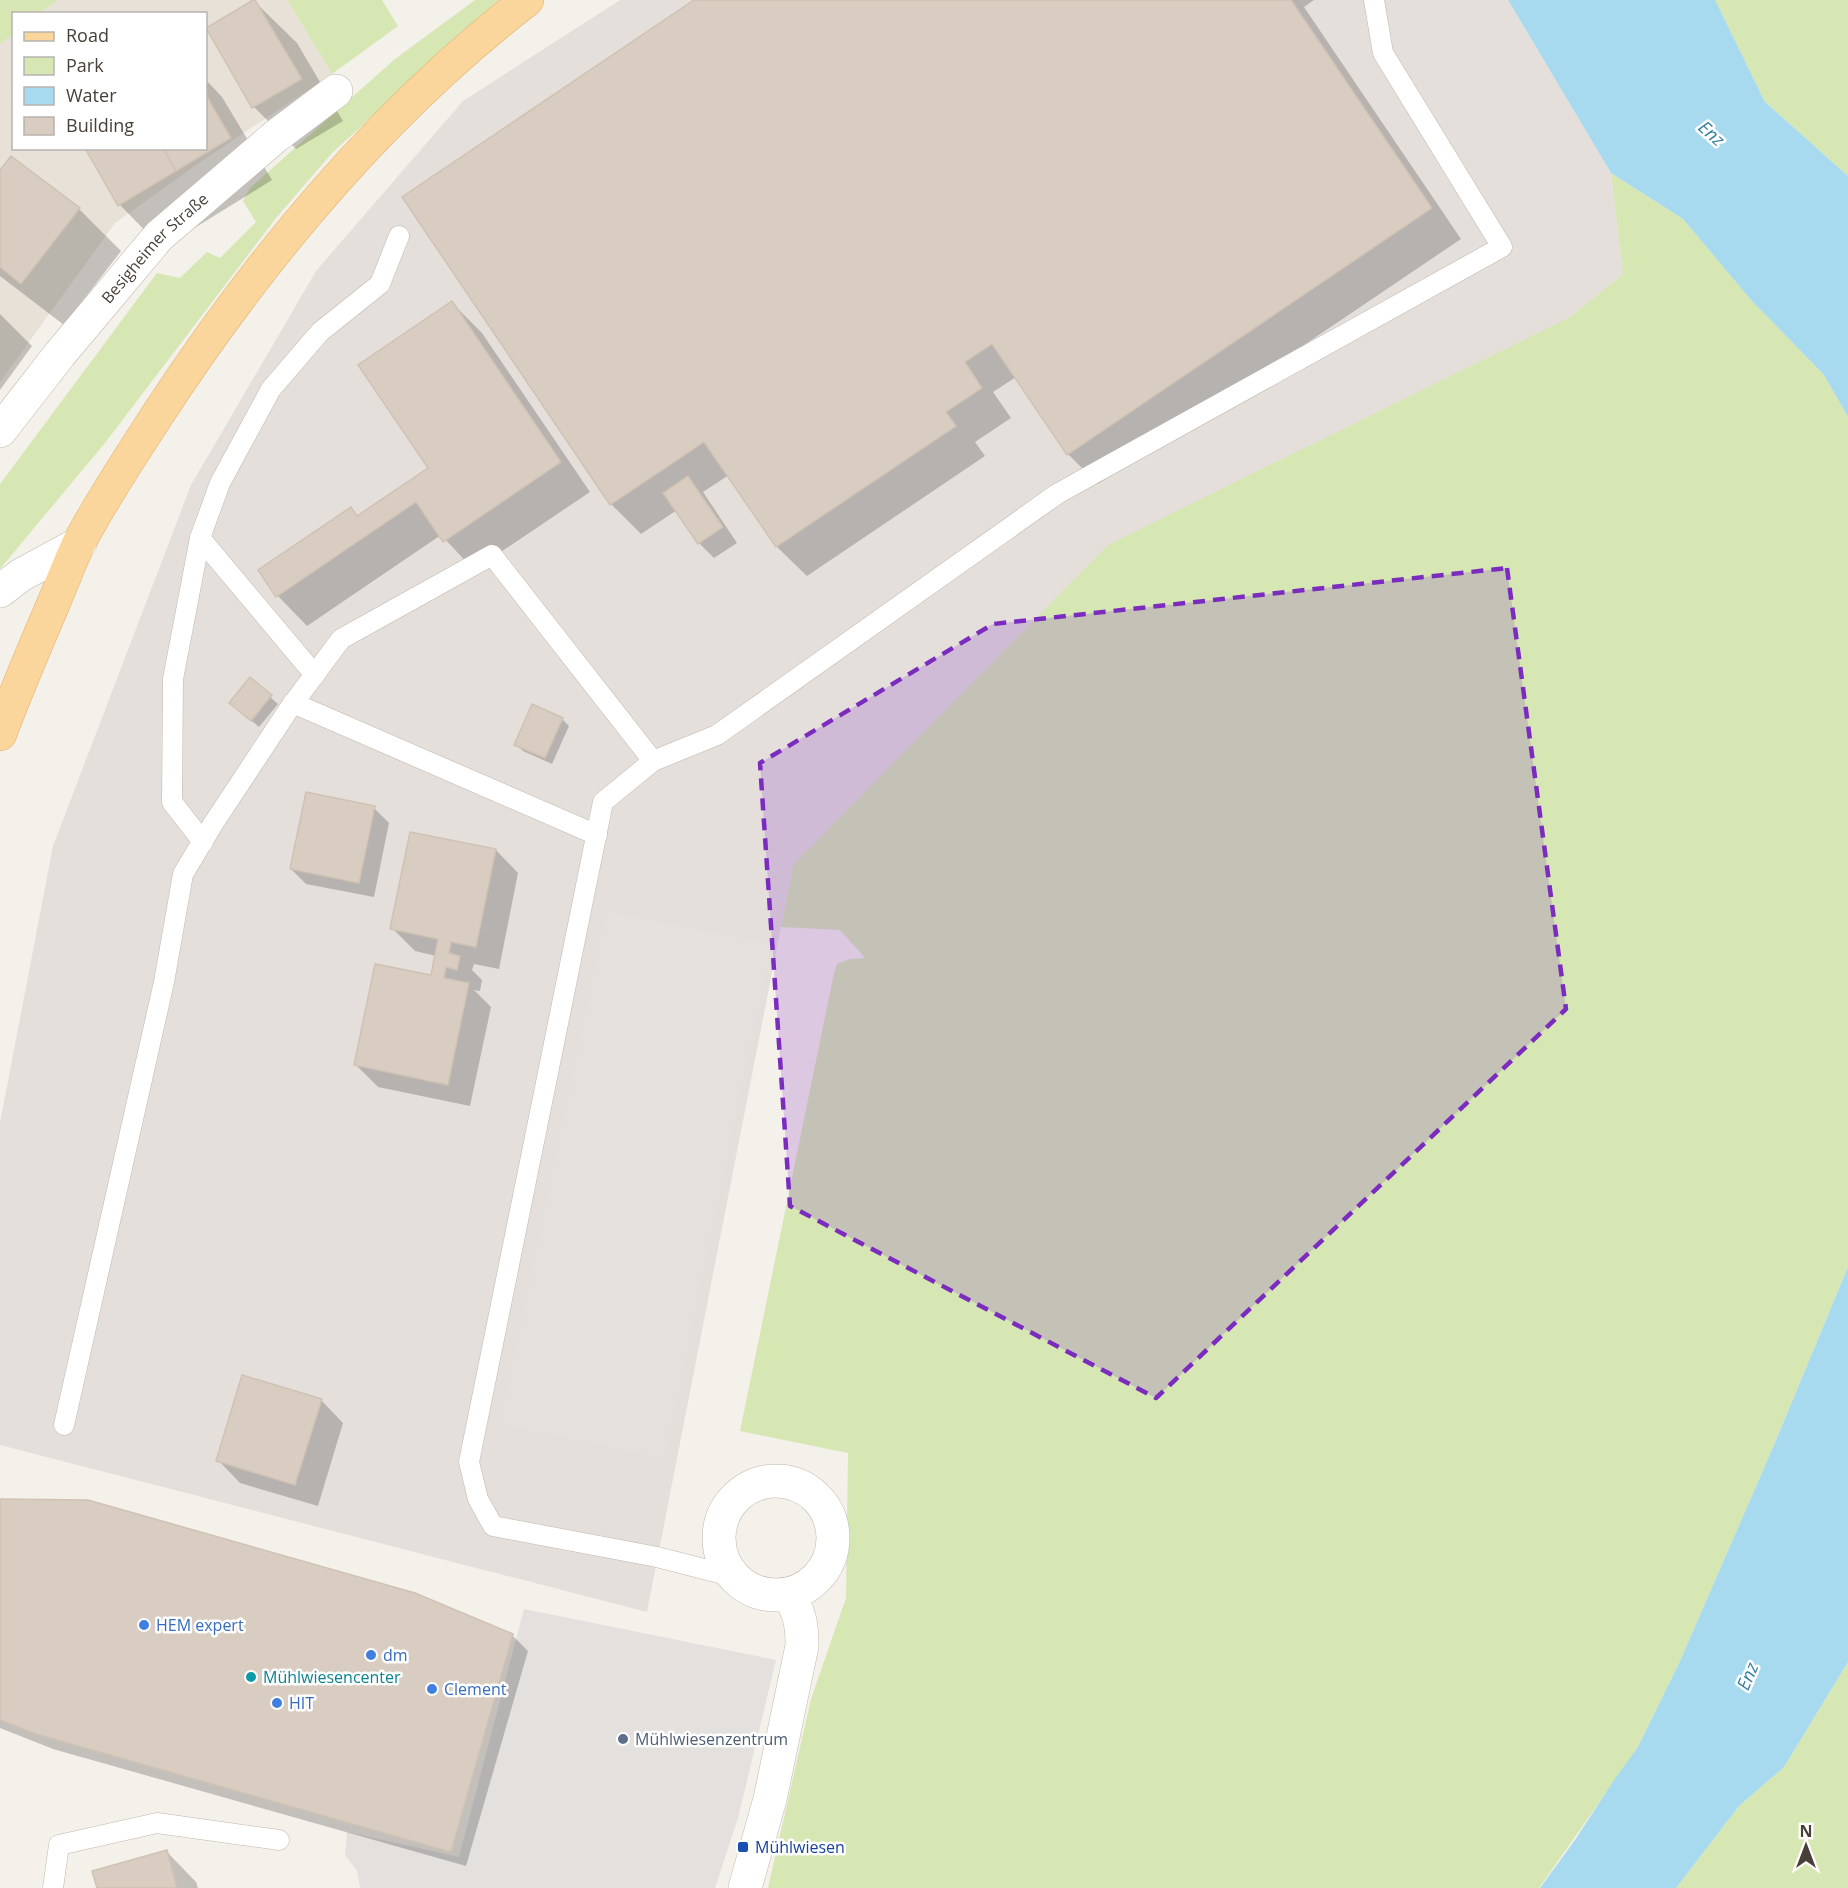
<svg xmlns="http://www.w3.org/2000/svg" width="1848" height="1888" font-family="'Open Sans',sans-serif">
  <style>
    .residential { fill: #e8e1d8 }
    .industrial { fill: #e4dfdb }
    .green { fill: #d6e7b4 }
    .parking { fill: #e3e0de }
    .water { fill: #a8daef }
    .shadow { fill: #0003 }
    .building { fill: #d9cdc2; stroke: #d0c2b3; stroke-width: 1.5 }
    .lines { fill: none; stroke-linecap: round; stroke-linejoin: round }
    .service-casing { stroke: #c0b7ac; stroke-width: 21 }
    .minor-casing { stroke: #c0b7ac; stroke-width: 34 }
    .primary-casing { stroke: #e1b06b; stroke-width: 34 }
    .service { stroke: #fff; stroke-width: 20 }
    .minor { stroke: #fff; stroke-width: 33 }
    .primary { stroke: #fbd69c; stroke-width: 33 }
    .marked { fill: #7b2cbf; fill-opacity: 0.2; stroke: #7b2cbf; stroke-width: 4.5; stroke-dasharray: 12 8; stroke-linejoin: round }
    .shop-dot { fill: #3f7fe0; stroke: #fff; stroke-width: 2 }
    .culture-dot { fill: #0f9aa8; stroke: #fff; stroke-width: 2 }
    .service-dot { fill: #5c6f8a; stroke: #fff; stroke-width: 2 }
    .transit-dot { fill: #1a4fb4; stroke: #fff; stroke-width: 2 }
    .labels { text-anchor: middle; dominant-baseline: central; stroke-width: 5; stroke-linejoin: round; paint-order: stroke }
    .street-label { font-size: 16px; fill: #484038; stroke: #fff }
    .shop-label { font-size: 16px; fill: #366cbe; stroke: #fff; text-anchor: start }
    .culture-label { font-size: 16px; fill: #0d838f; stroke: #fff; text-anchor: start }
    .service-label { font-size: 16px; fill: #4e5e75; stroke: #fff; text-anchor: start }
    .transit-label { font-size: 16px; fill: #164399; stroke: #fff; text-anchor: start }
    .water-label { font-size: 18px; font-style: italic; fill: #307ea2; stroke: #fff }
  </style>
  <rect width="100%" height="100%" fill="#f4f0ea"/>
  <polygon class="residential" points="58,0 287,0 332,74 196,165 115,223 0,382 0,44 13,34 14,148 206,148 206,14 40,13"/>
  <polygon class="industrial" points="620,0 1508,0 1611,173 1623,274 1570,317 793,865 647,1612 0,1445 0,1123 53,846 191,485 316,271 463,101"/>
  <g class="green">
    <polygon points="0,0 58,0 40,13 14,14 13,34 0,44"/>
    <polygon points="287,0 382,0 398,26 332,74"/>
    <polygon points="475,0 499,0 332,153 276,218 105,443 0,569 0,484 157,273 180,278 207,252 220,258 256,222 243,201 250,188 395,59"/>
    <polygon points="1715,0 1848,0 1848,176 1765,102"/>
    <polygon points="1611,173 1683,219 1751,300 1824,375 1848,417 1848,1267 1774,1445 1680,1661 1638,1747 1539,1888 768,1888 811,1699 846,1598 848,1453 740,1431 834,973 837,964 850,959 865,958 840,930 781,927 793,865 1108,545 1570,317 1623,274"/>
    <polygon points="1848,1662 1848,1888 1676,1888 1739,1806 1784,1767"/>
  </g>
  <g class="parking">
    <polygon points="606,911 772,944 665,1458 500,1424"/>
    <polygon points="524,1609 776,1660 738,1818 715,1888 360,1888 357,1871 345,1855 347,1832 459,1857"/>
  </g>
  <g class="water">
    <polygon points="1508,0 1715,0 1765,102 1848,176 1848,417 1824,375 1751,300 1683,219 1611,173"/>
    <polygon points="1848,1267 1848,1662 1784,1767 1739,1806 1676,1888 1540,1888 1575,1840 1616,1777 1638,1747 1680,1661 1774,1445"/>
  </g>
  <g class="shadow">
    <polygon points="697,0 1314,0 1304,7 1461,239 1098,484 1068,454 1016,377 993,392 1011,418 975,442 985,456 807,576 777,547 729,475 703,492 737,543 714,558 699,543 677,510 641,534 611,504 404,198"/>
    <polygon points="254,1 297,43 343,121 296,149 254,107"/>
    <polygon points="206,80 222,97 272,180 162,248 120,205 87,148 206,148"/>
    <polygon points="0,172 79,209 121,251 64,325 0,276"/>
    <polygon points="452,303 482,333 590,492 474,570 441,535 307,626 278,596 351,509 358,516 430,468"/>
    <polygon points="0,314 32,346 0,390"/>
    <polygon points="250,679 278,704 259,727 238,709"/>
    <polygon points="562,719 569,726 552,764 523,751 516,744"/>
    <polygon points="374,808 389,823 374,897 306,884 291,869"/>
    <polygon points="496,850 518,873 499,969 474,964 472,970 482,980 480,991 474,990 491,1007 470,1106 378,1087 356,1065 432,977 436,956 415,951 392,928"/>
    <polygon points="321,1400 343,1423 318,1506 240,1483 218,1460"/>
    <polygon points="0,1500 415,1594 513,1636 528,1651 466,1866 53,1749 0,1728"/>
    <polygon points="167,1852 196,1882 198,1888 98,1888"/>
  </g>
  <g class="building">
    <polygon points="253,0 255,0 302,79 252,108 206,28"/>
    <polygon points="694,0 1291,0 1432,208 1067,455 992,344 965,362 982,388 946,412 956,426 776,547 704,442 610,505 402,197"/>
    <polygon points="206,95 231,138 176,171 163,148 206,148"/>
    <polygon points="85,148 163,148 176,171 118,206"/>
    <polygon points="11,156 80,208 21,284 0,267 0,170"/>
    <polygon points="452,301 561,462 443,542 416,502 276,597 258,570 351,507 357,516 428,468 358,365"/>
    <polygon points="688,476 723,527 698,544 663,493"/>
    <polygon points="250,677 272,695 251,721 229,703"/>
    <polygon points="532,704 563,718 545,758 514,745"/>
    <polygon points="306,792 375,806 359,883 290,869"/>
    <polygon points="410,832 496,849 476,947 451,942 449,953 460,956 457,970 446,967 444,978 469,983 448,1085 354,1065 375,964 431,975 438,939 390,929"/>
    <polygon points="242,1375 322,1399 295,1485 216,1461"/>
    <polygon points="0,1499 88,1500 415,1593 513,1634 451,1852 36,1734 0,1720"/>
    <polygon points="167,1850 177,1888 97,1888 92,1871"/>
  </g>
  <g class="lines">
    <defs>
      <g id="service">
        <polyline points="200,538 173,679 172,802 203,842"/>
        <polyline points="315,675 200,538 220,483 271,389 320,332 380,284 399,236"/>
        <polyline points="293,703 597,835"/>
        <polyline points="653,761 717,735 1057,494 1502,247 1383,53 1374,0"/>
        <polyline points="64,1425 164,982 183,874 213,824 289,709 341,639 492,555 653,761 603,802 469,1462 478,1499 493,1526 657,1557 735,1577"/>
        <polyline points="53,1888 59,1845 157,1823 279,1840"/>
      </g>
      <g id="minor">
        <path id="s1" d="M0,431L60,354L159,236L276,136L336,91"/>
        <polyline points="0,591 21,575 80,543"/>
        <circle cx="776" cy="1538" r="57"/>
        <path d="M745,1888L770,1799L802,1646C802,1624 800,1613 788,1594"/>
      </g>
      <path id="primary" d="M0,734C16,691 34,649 52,607C61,586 69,564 79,543C102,499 131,456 158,414C258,261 382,112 527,0"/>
    </defs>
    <use href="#service" class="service-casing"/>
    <use href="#minor" class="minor-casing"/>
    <use href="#primary" class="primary-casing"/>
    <use href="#service" class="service"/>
    <use href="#minor" class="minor"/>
    <use href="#primary" class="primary"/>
  </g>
  <path class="marked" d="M1507,568L1566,1009L1156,1398L790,1206L760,763L993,624Z"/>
  <g class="shop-dot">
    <circle cx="144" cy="1625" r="6"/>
    <circle cx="371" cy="1655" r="6"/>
    <circle cx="432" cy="1689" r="6"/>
    <circle cx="277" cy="1703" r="6"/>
  </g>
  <circle class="culture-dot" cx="251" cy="1677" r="6"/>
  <circle class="service-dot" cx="623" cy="1739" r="6"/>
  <rect class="transit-dot" x="737" y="1841" width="12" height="12" rx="3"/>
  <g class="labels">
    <g class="street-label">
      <text stroke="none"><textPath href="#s1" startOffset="240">Besigheimer Straße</textPath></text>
    </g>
    <g class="shop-label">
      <text x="156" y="1625">HEM expert</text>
      <text x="383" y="1655">dm</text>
      <text x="444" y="1689">Clement</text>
      <text x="289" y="1703">HIT</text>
    </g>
    <g class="culture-label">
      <text x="263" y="1677">Mühlwiesencenter</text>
    </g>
    <g class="service-label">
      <text x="635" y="1739">Mühlwiesenzentrum</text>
    </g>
    <g class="transit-label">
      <text x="755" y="1847">Mühlwiesen</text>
    </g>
    <g class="water-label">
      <text transform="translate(1712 133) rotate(42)">Enz</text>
      <text transform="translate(1747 1676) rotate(-67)">Enz</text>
    </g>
  </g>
  <rect x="12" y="12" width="195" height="138" fill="#ffffff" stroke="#b6b3af" stroke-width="1.5"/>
  <rect x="24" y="32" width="30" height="9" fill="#fbd69c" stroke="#b6b3af" stroke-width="1.5"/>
  <text x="66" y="42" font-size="18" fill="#484038">Road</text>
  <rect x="24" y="57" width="30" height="18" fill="#d6e7b4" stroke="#b6b3af" stroke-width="1.5"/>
  <text x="66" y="72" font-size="18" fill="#484038">Park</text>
  <rect x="24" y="87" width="30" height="18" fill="#a8daef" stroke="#b6b3af" stroke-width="1.5"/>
  <text x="66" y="102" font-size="18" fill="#484038">Water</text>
  <rect x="24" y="117" width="30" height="18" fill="#d9cdc2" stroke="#b6b3af" stroke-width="1.5"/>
  <text x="66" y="132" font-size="18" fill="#484038">Building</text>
  <g transform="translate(1806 1846)" stroke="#ffffff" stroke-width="4.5" paint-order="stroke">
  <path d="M0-4.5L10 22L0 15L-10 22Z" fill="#484038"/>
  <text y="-9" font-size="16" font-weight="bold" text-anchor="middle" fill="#484038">N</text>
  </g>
</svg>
